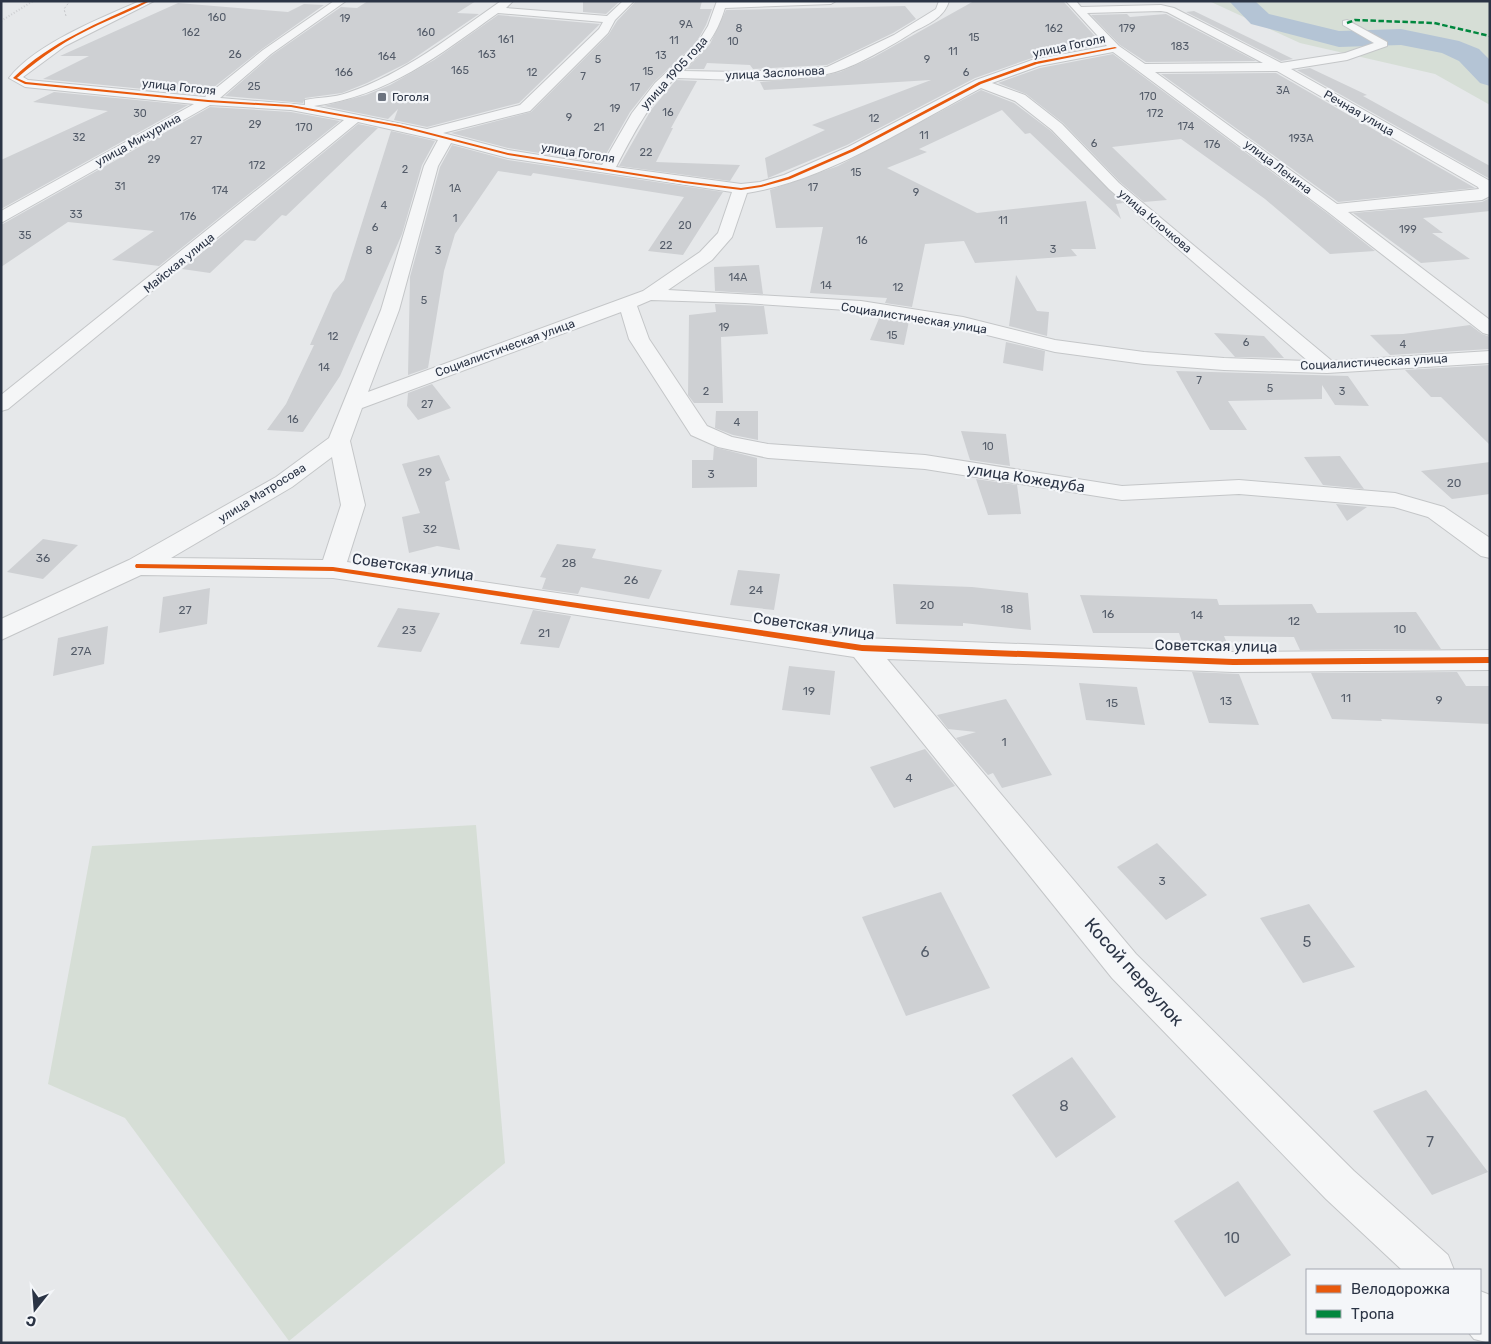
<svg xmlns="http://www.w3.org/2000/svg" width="1491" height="1344" font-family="Rubik,sans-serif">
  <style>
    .green { fill: #d6ded6 }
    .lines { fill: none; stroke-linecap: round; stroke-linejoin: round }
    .river { fill: #b4c4d5; fill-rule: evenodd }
    .building { fill: #ced0d3 }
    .minor-casing { stroke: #c4c6c8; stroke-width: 2 }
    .path { stroke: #c5c6ca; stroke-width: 1; stroke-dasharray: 2 2; stroke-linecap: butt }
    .minor { fill: #f5f6f7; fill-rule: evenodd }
    .rail { stroke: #cecfd2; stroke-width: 2; stroke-dasharray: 1 2; stroke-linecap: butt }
    .quiet { stroke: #00873e; stroke-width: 2.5; stroke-dasharray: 5.5 2.5; stroke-linecap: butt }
    .cycleway-casing { stroke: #f4f6f9; stroke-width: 3 }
    .cycleway { fill: #e8590c; fill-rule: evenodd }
    .poi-dot { fill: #6c737f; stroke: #f4f6f9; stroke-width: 2 }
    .labels { text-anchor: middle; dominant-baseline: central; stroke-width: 4.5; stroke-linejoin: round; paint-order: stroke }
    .far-number-label { font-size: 11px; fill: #545c69 }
    .far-street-label { font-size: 12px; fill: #2b3445; stroke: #f4f6f9 }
    .far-poi-label { font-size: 12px; fill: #2b3445; stroke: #f4f6f9; text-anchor: start }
    .number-label { font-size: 12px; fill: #545c69 }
    .street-label { font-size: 15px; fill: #2b3445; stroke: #f4f6f9 }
    .near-number-label { font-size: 15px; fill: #545c69 }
    .near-street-label { font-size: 18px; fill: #2b3445; stroke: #f4f6f9 }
  </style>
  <rect width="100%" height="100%" fill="#e6e8ea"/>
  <g class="green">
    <polygon points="1209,1 1490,1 1490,105 1435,74 1300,43"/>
    <polygon points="476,825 505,1163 289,1341 125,1118 48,1084 92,846"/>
  </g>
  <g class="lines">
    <polygon class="river" points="1229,1 1255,1 1269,14 1339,31 1401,29 1459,41 1479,49 1490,60 1490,86 1480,83 1459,61 1442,53 1401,45 1339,47 1251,24"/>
  </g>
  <g class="building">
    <polygon points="368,1 476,1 457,13 479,14 407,63 367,83 342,93 305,98 303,103 225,96 272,55 341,7 357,8"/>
    <polygon points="583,1 620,1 606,14 583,12"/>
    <polygon points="636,1 702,1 700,9 712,9 706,25 696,43 654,82 630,112 601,163 508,148 451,133 531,112 609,34 617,21"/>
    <polygon points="974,1 1064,2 1103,45 1032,58 975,78 847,145 768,178 765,158 825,130 812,125 931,80 764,90 760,82 814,78 840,72 874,57"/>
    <polygon points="178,3 288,12 304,4 324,5 262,49 204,95 43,79 89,56 60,56"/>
    <polygon points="905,6 916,19 893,33 827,65 753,69 750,65 707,63 704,69 687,69 710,44 726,10"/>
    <polygon points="1194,11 1293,59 1281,61 1186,12"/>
    <polygon points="1127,14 1130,17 1166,14 1256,61 1146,62 1120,45 1091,15"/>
    <polygon points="498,15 600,24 519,103 427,127 394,120 398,109 388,119 324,106 366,95 390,85 434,60"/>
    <polygon points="1113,54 1327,213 1375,251 1330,254 1265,199 1181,139 1112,147 1167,200 1144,202 1120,182 1063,123 1026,94 998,83 1040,68"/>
    <polygon points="1310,68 1367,95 1363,96 1490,166 1490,179 1297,70"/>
    <polygon points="1276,73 1475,188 1338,202 1161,74"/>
    <polygon points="676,80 697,81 671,128 673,128 656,162 740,165 730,181 619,166 651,110"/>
    <polygon points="981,90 1014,103 1051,131 1123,203 1116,204 1121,219 1030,133 1025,134 1002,110 919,149 927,152 887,168 977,213 1086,201 1096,249 1071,249 1077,256 975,263 964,241 925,244 912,307 885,303 887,298 810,293 823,227 776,228 770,190 838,166"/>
    <polygon points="54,92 188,105 1,209 1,160 108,111 33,102"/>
    <polygon points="210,107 291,112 340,121 159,266 112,260 154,231 68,222 1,267 1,225"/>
    <polygon points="358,124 378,128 286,216 282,215 255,241 245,240 210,273 182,269"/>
    <polygon points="391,131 435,141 422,165 402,234 340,376 303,432 267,430 286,404 314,345 310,345 333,293 344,280"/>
    <polygon points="452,145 508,160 723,192 683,255 648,251 684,197 533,173 531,176 498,171 455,234 444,271 428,368 408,375 410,277 440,167"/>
    <polygon points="1490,198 1490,211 1423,218 1443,233 1432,233 1470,259 1421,263 1353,213 1482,202"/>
    <polygon points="759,265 763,294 715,291 714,267"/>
    <polygon points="1016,275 1037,311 1049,312 1047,336 1009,326"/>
    <polygon points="715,304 764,306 768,334 721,337 723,403 694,403 688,395 689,315 716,312"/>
    <polygon points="880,316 909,321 904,345 870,340"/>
    <polygon points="1470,325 1482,334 1490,337 1490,349 1390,355 1370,335 1403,334"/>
    <polygon points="1214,333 1264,336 1284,358 1235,357"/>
    <polygon points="1006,342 1045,351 1043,371 1003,363"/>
    <polygon points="1490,365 1490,445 1441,397 1431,397 1405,370"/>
    <polygon points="1176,371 1348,376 1369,406 1335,405 1322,385 1322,399 1228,401 1247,430 1210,430"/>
    <polygon points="432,384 451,408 418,420 407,406 408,393"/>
    <polygon points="716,411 758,411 758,440 733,435 715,428"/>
    <polygon points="961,431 1006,434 1010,466 970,460"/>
    <polygon points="714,447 757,458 757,487 692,488 692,460 713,460"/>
    <polygon points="439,455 450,480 445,482 460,550 437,546 409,553 402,517 420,513 402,464"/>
    <polygon points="1340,456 1364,489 1323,485 1304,457"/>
    <polygon points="1490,462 1490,494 1452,499 1421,471"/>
    <polygon points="976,479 1017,485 1021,514 988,515"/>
    <polygon points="1336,504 1367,507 1347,521"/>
    <polygon points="43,539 78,545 43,579 7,572"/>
    <polygon points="557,544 596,549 592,558 662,570 649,599 581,587 578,594 542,589 546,578 540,577"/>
    <polygon points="738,570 780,574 774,610 730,605"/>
    <polygon points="893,584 972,587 1028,593 1031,630 963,623 963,626 896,624"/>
    <polygon points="210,588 207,624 159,633 163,597"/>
    <polygon points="1080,595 1217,599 1219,605 1312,604 1317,613 1416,612 1441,649 1300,650 1294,637 1224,636 1230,650 1184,648 1179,633 1093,633"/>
    <polygon points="398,608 440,613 421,652 377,647"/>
    <polygon points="533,610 571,616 559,648 520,644"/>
    <polygon points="108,626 104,664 53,676 58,638"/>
    <polygon points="789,666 835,671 830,715 782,710"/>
    <polygon points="1192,672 1239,674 1259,725 1209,723"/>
    <polygon points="1457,672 1466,686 1490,686 1490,724 1381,719 1382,721 1332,719 1311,673"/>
    <polygon points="1079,683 1137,687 1145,725 1086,720"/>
    <polygon points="1006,699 1052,775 1002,788 993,773 988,775 956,738 976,732 948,729 937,715"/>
    <polygon points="925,749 955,786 894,808 870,767"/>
    <polygon points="1157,843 1207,895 1166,920 1117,867"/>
    <polygon points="941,892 990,988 906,1016 862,917"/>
    <polygon points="1309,904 1355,967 1303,983 1260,918"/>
    <polygon points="1072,1057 1116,1117 1056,1158 1012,1095"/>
    <polygon points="1426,1090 1488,1172 1432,1195 1373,1111"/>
    <polygon points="1238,1181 1291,1255 1225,1297 1174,1221"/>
  </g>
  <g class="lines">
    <defs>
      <g id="minor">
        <path d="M140,1H154L65,46L23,77L28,80L205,97L263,50L334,1H346L271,54L220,98L305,105V100C319,97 334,98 347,93C404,74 452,35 501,1H513L506,8L607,16L623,1H634L615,20L608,33L530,111L443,133L508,150L602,165L632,113L655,83L697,44L708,26L717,1H836L831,4L725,8C716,37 704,50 683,71L740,72L827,67L894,35L936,9L939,1H949C944,18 928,24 913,32C895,44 851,69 831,73C787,84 721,79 675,78C649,103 633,135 616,167L741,184L760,182L784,175L848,147L976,80L1032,60L1107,46L1066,1H1076L1081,7L1161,5L1174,8L1281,63L1345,53L1374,43L1343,25V21L1347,20L1387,42V46L1347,60L1291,69L1490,181V196L1482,200L1348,212L1490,320V335L1483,333L1328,212L1113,52L1039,66L992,83L1025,95L1062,124L1119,183L1332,361L1490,351V363L1327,373L1224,370L1144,364L1055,352L963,329L861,311L745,303L651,300L637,306L649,339L707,426L732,437L768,444L925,455L1122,486L1239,480L1395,493L1444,507L1490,538V558L1481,556L1428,517L1394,507L1239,494L1122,500L925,469L768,458L718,447L691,435L629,339L621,312L362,408L350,441L365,505L347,562L862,638L1233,652L1490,650V670L1233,672L887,659L1136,954L1354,1171L1448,1255L1454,1270H1402L1326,1199L1112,978L854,657L333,578L141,575L1,640V619L129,560L276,477L329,438L381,310L424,166L438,140L358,122L8,409L1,411V395L344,120L291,110L210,105L1,223V211L194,104L25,87L9,78C35,44 101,18 140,1ZM1161,11L1167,12L1263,63L1145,64L1119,46L1087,13ZM498,13L603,22L599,29L520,105L427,129L314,106C388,96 439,55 498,13ZM1277,71L1478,187L1479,189L1337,204L1155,72ZM981,88L1015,101L1052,130L1109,189L1308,361L1224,358L1144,352L1055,340L963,317L861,301L668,290L712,260L732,237L747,193C826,181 911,125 981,88ZM451,143L508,158L732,192L718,233L700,252L643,291L368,392L399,310L438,166ZM332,457L341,505L323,560L171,558L292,487Z"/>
        <polygon points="1480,1291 1490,1295 1490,1343 1474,1339 1469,1333 1480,1333"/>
      </g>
    </defs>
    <use href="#minor" class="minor-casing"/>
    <polyline class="path" points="66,16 64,9 70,1"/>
    <use href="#minor" class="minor"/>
    <polyline class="rail" points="1,21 33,1"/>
    <polyline class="quiet" points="1347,23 1355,20 1434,23 1490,36"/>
    <defs>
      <g id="cycleway">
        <path d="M146,1H150C133,10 115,17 98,25C68,39 42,56 17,78L26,82L208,100L291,105L400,125L508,153L684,181L741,188L761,185L788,177L852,149L979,82L1035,62L1115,47L1117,48L1037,64L981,84L854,151L790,179L761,187L741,190L684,183L508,155L400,127L291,107L208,102L25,84L13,78C50,42 100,22 146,1Z"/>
        <polygon points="136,564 333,567 862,645 1233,659 1490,657 1490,663 1233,665 862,651 333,571 138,568 136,568 135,566"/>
      </g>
    </defs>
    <use href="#cycleway" class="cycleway-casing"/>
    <use href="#cycleway" class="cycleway"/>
  </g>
  <rect class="poi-dot" x="377" y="92" width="10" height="10" rx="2.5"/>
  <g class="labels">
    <g class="far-number-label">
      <text x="217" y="17">160</text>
      <text x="345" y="18">19</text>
      <text x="686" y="24">9А</text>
      <text x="739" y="28">8</text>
      <text x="1054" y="28">162</text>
      <text x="1127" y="28">179</text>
      <text x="191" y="32">162</text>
      <text x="426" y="32">160</text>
      <text x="974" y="37">15</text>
      <text x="506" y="39">161</text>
      <text x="674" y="40">11</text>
      <text x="733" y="41">10</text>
      <text x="1180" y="46">183</text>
      <text x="953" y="51">11</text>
      <text x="235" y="54">26</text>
      <text x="487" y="54">163</text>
      <text x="661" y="55">13</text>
      <text x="387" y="56">164</text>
      <text x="598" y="59">5</text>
      <text x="927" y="59">9</text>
      <text x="460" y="70">165</text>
      <text x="648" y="71">15</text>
      <text x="344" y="72">166</text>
      <text x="532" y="72">12</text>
      <text x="966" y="72">6</text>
      <text x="583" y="76">7</text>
      <text x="254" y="86">25</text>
      <text x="635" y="87">17</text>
      <text x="1283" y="90">3А</text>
      <text x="1148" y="96">170</text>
      <text x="615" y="108">19</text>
      <text x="668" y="112">16</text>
      <text x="140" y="113">30</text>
      <text x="1155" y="113">172</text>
      <text x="569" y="117">9</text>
      <text x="874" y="118">12</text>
      <text x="255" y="124">29</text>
      <text x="1186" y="126">174</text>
      <text x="304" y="127">170</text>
      <text x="599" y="127">21</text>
      <text x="924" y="135">11</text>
      <text x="79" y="137">32</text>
      <text x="1301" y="138">193А</text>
      <text x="196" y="140">27</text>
      <text x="1094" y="143">6</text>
      <text x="1212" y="144">176</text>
      <text x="646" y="152">22</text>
      <text x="154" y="159">29</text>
      <text x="257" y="165">172</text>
      <text x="405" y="169">2</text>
      <text x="856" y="172">15</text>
      <text x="120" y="186">31</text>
      <text x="813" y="187">17</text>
      <text x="455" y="188">1А</text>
      <text x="220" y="190">174</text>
      <text x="916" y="192">9</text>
      <text x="384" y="205">4</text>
      <text x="76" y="214">33</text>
      <text x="188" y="216">176</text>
      <text x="455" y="218">1</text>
      <text x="1003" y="220">11</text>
      <text x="685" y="225">20</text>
      <text x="375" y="227">6</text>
      <text x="1408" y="229">199</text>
      <text x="25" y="235">35</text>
      <text x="862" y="240">16</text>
      <text x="666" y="245">22</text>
      <text x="1053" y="249">3</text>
      <text x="369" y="250">8</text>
      <text x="438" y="250">3</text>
      <text x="738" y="277">14А</text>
      <text x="826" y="285">14</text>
      <text x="898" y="287">12</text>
      <text x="424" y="300">5</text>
      <text x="724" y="327">19</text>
      <text x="892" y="335">15</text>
      <text x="333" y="336">12</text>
      <text x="1246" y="342">6</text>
      <text x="1403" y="344">4</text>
      <text x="324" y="367">14</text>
      <text x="1199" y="380">7</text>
      <text x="1270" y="388">5</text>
      <text x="706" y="391">2</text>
      <text x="1342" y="391">3</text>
      <text x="427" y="404">27</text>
      <text x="293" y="419">16</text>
      <text x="737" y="422">4</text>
      <text x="988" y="446">10</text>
    </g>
    <g class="far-street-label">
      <text transform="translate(1069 46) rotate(-12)">улица Гоголя</text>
      <text transform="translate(674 73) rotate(-48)">улица 1905 года</text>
      <text transform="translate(775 73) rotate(-3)">улица Заслонова</text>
      <text transform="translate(179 87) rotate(6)">улица Гоголя</text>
      <text transform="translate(1359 113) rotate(30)">Речная улица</text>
      <text transform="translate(138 140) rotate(-29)">улица Мичурина</text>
      <text transform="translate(578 153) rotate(9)">улица Гоголя</text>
      <text transform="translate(1278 167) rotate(37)">улица Ленина</text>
      <text transform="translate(1155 221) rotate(40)">улица Клочкова</text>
      <text transform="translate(179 263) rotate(-39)">Майская улица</text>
      <text transform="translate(914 318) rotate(9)">Социалистическая улица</text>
      <text transform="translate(505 348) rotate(-20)">Социалистическая улица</text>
      <text transform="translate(1374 362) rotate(-3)">Социалистическая улица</text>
      <text transform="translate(262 493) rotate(-32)">улица Матросова</text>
    </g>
    <g class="far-poi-label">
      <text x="392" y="97">Гоголя</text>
    </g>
    <g class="number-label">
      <text x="425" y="472">29</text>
      <text x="711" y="474">3</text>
      <text x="1454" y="483">20</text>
      <text x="430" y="529">32</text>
      <text x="43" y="558">36</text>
      <text x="569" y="563">28</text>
      <text x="631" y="580">26</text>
      <text x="756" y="590">24</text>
      <text x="927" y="605">20</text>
      <text x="1007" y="609">18</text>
      <text x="185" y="610">27</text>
      <text x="1108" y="614">16</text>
      <text x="1197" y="615">14</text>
      <text x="1294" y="621">12</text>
      <text x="1400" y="629">10</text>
      <text x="409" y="630">23</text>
      <text x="544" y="633">21</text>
      <text x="81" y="651">27А</text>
      <text x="809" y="691">19</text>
      <text x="1346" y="698">11</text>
      <text x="1439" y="700">9</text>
      <text x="1226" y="701">13</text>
      <text x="1112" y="703">15</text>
      <text x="1004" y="742">1</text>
      <text x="909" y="778">4</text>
      <text x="1162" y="881">3</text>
    </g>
    <g class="street-label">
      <text transform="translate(1026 478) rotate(9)">улица Кожедуба</text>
      <text transform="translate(413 567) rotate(8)">Советская улица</text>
      <text transform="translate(814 626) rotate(8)">Советская улица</text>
      <text transform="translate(1216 646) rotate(1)">Советская улица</text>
    </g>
    <g class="near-number-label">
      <text x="1307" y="942">5</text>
      <text x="925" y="952">6</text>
      <text x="1064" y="1106">8</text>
      <text x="1430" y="1142">7</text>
      <text x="1232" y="1238">10</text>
    </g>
    <g class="near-street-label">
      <text transform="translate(1134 972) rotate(48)">Косой переулок</text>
    </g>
  </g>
  <rect width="1491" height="1344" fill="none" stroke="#2b3445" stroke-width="5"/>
  <rect x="1306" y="1269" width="175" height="65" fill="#f4f6f9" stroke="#a4a8b1"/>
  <rect x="1316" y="1285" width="25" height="8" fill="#e8590c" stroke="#a4a8b1"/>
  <text x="1351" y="1294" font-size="15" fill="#2b3445">Велодорожка</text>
  <rect x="1316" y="1310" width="25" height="8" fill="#00873e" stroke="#a4a8b1"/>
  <text x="1351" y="1319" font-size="15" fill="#2b3445">Тропа</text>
  <g transform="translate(35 1309) rotate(197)" stroke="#f4f6f9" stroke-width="4" paint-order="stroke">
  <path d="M0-4L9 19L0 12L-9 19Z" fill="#2b3445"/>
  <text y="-8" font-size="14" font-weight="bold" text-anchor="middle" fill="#2b3445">С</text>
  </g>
</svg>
